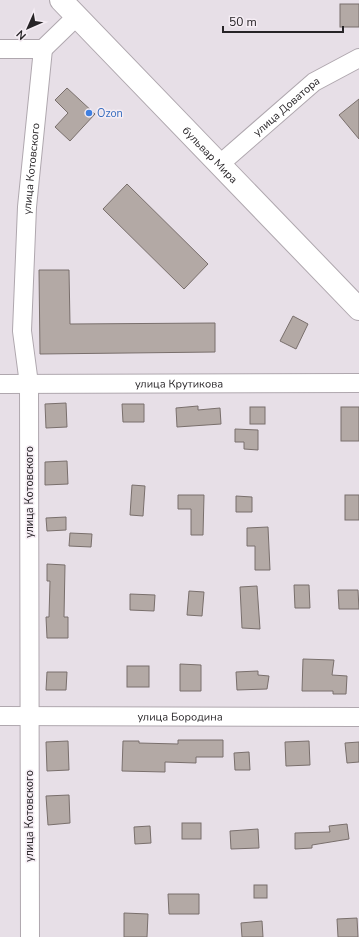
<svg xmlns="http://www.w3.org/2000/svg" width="359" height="937" font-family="'Nunito Sans',sans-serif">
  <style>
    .building { fill: #b3a9a5; stroke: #796f6c }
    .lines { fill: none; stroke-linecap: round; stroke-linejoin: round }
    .minor-casing { stroke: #afa7ae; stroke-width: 20 }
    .secondary-casing { stroke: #afa7ae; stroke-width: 24 }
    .minor { stroke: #fff; stroke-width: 18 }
    .secondary { stroke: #fff; stroke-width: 22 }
    .shop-dot { fill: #3f7fe0; stroke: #f5edf4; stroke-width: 1.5 }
    .labels { text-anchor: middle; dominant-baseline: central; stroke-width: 3; stroke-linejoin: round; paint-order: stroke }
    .street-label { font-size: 11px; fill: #272427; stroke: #f5edf4 }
    .shop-label { font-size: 11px; fill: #366cbe; stroke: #f5edf4; text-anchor: start }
  </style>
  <rect width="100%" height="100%" fill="#e7dfe7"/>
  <g class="building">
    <rect x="340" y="4" width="19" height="23"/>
    <polygon points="67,88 95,114 70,141 55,127 68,113 55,100"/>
    <polygon points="359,99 359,139 339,115"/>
    <polygon points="127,184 208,264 184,289 103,209"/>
    <polygon points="39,270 69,270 70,324 215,323 215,352 40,354"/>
    <polygon points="293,316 308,324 296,349 280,341"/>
    <polygon points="66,403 67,427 46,428 45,404"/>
    <polygon points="122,404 144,404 144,422 123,422"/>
    <polygon points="198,406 198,410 220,408 221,424 177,427 176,408"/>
    <rect x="250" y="407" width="15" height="17"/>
    <rect x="341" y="407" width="18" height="34"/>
    <polygon points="235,429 258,430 258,450 244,449 244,442 235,442"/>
    <polygon points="67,461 68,484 45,485 45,462"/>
    <polygon points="132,485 145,486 143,516 130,515"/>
    <polygon points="178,495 204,495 203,535 191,535 191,509 178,509"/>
    <rect x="345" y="495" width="14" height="25"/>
    <polygon points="236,496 252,497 252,512 236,512"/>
    <polygon points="66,517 66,530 47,531 46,518"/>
    <polygon points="268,527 270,570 255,570 255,546 247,546 247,528"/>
    <polygon points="70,533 92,534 91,547 69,546"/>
    <polygon points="47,564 65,565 64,617 68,617 68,638 47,638 46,617 49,617 50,581 47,581"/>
    <polygon points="294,585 309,585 310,608 295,608"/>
    <polygon points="257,586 260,629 242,628 240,587"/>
    <polygon points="338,590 358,590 359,609 339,609"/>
    <polygon points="189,591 204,592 202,616 187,615"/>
    <polygon points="130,594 155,595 154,611 130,610"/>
    <polygon points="303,659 334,660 332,675 347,676 346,694 333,694 333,691 302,691"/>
    <polygon points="180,664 201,665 201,691 180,691"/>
    <rect x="127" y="666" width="22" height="21"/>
    <polygon points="258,671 258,675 269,676 267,689 237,690 236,672"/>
    <polygon points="47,672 67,672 66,690 46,690"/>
    <polygon points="178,740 223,740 223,757 196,757 196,763 165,762 165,772 122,771 123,741 139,741 139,743 178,744"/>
    <polygon points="68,741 69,770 47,771 46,742"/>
    <polygon points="309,741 310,765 286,766 285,742"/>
    <polygon points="359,742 359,762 347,763 345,743"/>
    <polygon points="249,752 250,770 235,770 234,753"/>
    <polygon points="69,795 70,823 48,825 46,796"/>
    <rect x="182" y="823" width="19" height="16"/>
    <polygon points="347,824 349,839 312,845 312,848 295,849 295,833 330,832 329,826"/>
    <polygon points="150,826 151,843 135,844 134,827"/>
    <polygon points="258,829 259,848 231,849 230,831"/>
    <rect x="254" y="885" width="13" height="13"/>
    <polygon points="168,894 199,894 199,914 169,914"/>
    <polygon points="124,913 148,914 147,937 124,937"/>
    <polygon points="357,918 358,937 338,937 337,919"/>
    <polygon points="262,921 263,937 242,937 241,923"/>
  </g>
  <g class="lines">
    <defs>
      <g id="minor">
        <polyline points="0,49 43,49 77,16"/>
        <path id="s1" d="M220,164L314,82L359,58"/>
        <path id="s2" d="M0,384L359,383"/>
        <path id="s3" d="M0,716L359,717"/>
        <path id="s4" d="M30,937L29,384L22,331L27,207L43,49"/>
      </g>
      <g id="secondary">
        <path id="s5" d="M61,0L359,309"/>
      </g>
    </defs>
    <use href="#minor" class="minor-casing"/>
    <use href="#secondary" class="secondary-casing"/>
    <use href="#minor" class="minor"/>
    <use href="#secondary" class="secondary"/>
  </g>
  <circle class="shop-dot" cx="89" cy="113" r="4"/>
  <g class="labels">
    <g class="street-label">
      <text stroke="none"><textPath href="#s1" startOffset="88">улица Доватора</textPath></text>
      <text stroke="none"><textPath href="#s5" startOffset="215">бульвар Мира</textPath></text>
      <text stroke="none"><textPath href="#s4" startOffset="769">улица Котовского</textPath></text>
      <text stroke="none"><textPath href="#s2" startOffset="179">улица Крутикова</textPath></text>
      <text transform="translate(29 492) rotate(-90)">улица Котовского</text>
      <text stroke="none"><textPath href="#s3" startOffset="180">улица Бородина</textPath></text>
      <text transform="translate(29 816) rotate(-90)">улица Котовского</text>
    </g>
    <g class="shop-label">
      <text x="97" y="113">Ozon</text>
    </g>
  </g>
  <g transform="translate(28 28) rotate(225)" stroke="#f5edf4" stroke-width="3" paint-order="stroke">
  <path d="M0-3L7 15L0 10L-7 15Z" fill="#272427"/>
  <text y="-6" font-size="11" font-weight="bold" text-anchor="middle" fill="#272427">N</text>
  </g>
  <path d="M223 26v6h120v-6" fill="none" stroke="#272427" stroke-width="2"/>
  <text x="229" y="26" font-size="12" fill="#272427" stroke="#f5edf4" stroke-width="3" paint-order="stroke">50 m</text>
</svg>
